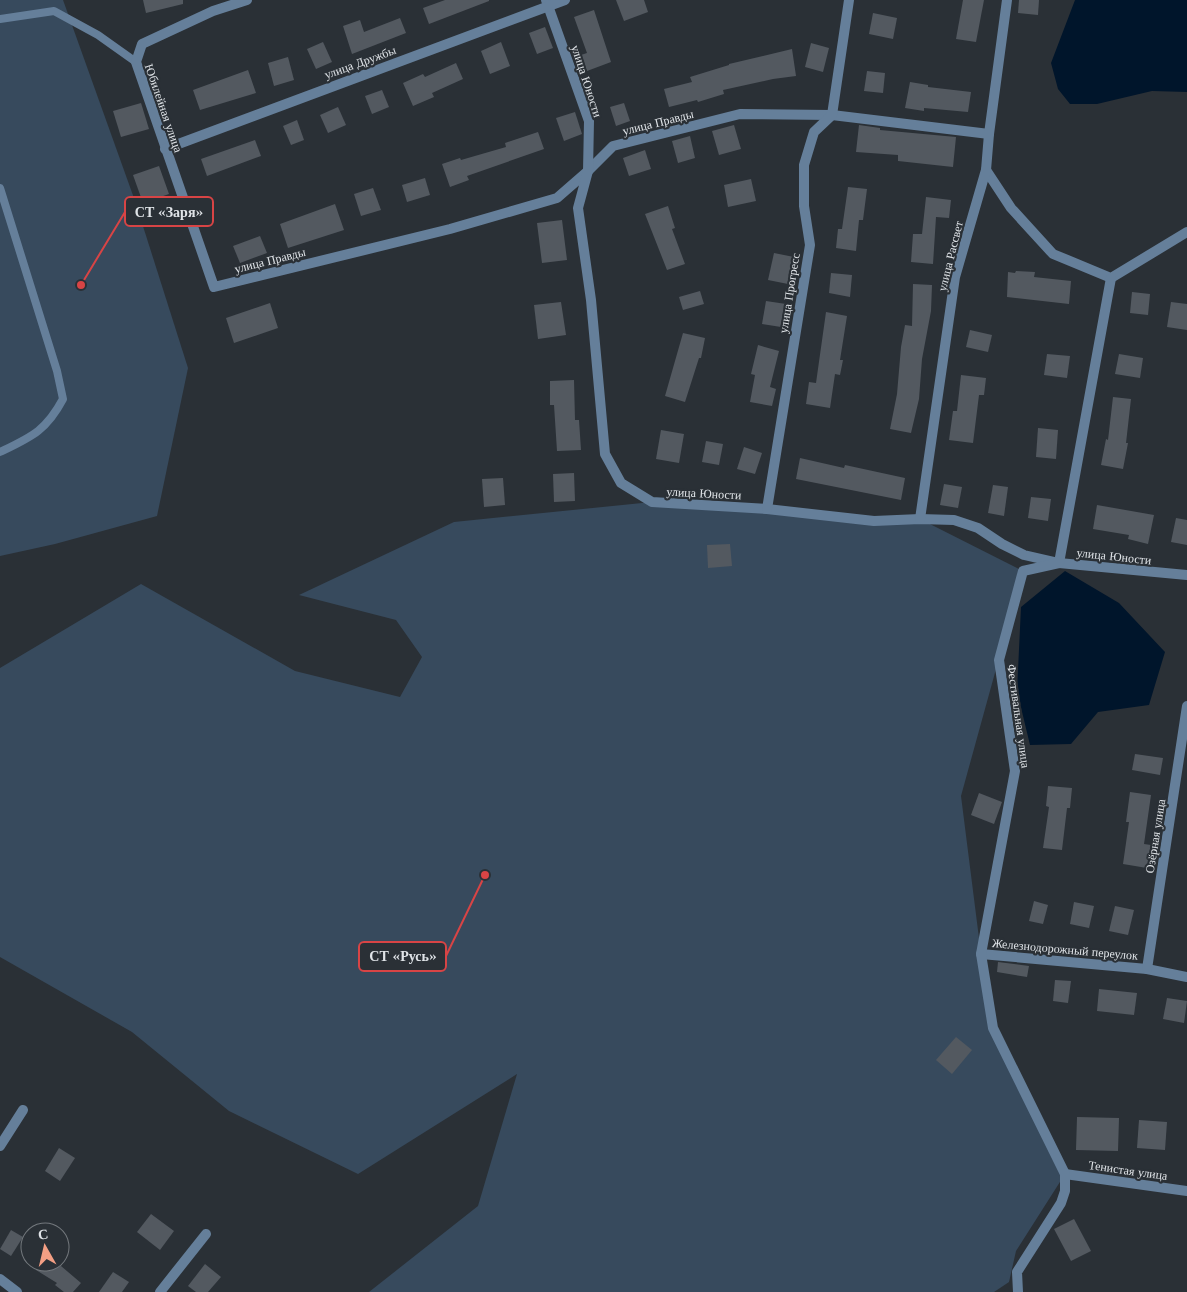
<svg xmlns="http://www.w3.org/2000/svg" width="1187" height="1292" font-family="'Libre Baskerville',serif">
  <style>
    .green { fill: #374a5d }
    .water { fill: #00152b }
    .building { fill: #535960 }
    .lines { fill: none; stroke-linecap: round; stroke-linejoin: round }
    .service { stroke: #657f9a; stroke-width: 8 }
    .minor { stroke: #657f9a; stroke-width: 10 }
    .labels { text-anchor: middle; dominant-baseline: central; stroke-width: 4.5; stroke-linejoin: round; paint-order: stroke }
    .street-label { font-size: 12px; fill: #e0e4e8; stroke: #2a3036 }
    .leader { fill: none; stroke: #d84445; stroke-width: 2 }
    .callout-dot { fill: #d84445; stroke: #2a3036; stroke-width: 2 }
    .callout { fill: #2a3036; stroke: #d84445; stroke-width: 2 }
    .callout-label { font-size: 14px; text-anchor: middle; font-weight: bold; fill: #e0e4e8 }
  </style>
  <rect width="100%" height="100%" fill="#2a3036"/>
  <g class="green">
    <polygon points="0,0 63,0 135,201 188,368 157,516 55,544 0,556"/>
    <polygon points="652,502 874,521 920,519 1023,571 961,796 981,954 993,1028 1065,1174 1016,1251 1009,1282 994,1292 369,1292 478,1206 517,1074 358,1174 229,1111 132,1032 0,957 0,668 141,584 295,671 400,697 422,657 396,620 299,595 454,522"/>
  </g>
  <g class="water">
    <polygon points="1075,0 1187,0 1187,92 1152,91 1097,104 1070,104 1058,89 1051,63"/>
    <polygon points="1065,571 1119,603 1165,652 1149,705 1098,712 1071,744 1030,745 1017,691 1021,607"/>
  </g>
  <g class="building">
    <polygon points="143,0 183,0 183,4 146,13"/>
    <polygon points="445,0 489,0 489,1 429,24 423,8"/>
    <polygon points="616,0 644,0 648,12 624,21"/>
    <polygon points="963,0 984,0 976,42 956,39"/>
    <polygon points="1019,0 1039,0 1038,15 1018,13"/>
    <polygon points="594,10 611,62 587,71 581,55 587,53 574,17"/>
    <polygon points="873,13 897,18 893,39 869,34"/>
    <polygon points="400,18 406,33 352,54 343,26 360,20 364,32"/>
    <polygon points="545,27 553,48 537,54 529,33"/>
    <polygon points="323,42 332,62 316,69 307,49"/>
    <polygon points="501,42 510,66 490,74 481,51"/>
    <polygon points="811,43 829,48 823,72 805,67"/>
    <polygon points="792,49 796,76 773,79 723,90 724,94 698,102 697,100 669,107 664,89 692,82 690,77 729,65 729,64"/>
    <polygon points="288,57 294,80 274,86 268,63"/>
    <polygon points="456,63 463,79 432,93 434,97 413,106 403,83 423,74 425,77"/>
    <polygon points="248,70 256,93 200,110 193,90"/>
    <polygon points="867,71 885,73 883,93 864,91"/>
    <polygon points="910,82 928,85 928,87 971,92 968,112 924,108 924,111 905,108"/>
    <polygon points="382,90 389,107 372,114 365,96"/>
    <polygon points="141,103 149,129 121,137 113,111"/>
    <polygon points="624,103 630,121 616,126 610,107"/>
    <polygon points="338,107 346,125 328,133 320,115"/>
    <polygon points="575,112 582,134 564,141 556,118"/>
    <polygon points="297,120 304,140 291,145 283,126"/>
    <polygon points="734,125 741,149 719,155 712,131"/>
    <polygon points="859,125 880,128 880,130 956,137 953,167 898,161 898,155 856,152"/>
    <polygon points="538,132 544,149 467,176 469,180 450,187 442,164 460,158 461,160 506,147 505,143"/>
    <polygon points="690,136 695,158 678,163 672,141"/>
    <polygon points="255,140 261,156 207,176 201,159"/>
    <polygon points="645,150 651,169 629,176 623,158"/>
    <polygon points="159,166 169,194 143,203 133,175"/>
    <polygon points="425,178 430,195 407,202 402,185"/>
    <polygon points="751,179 756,201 728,207 724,185"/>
    <polygon points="848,187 867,189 863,220 859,220 856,251 836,248 838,229 842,229"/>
    <polygon points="373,188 381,210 361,216 354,194"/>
    <polygon points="926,197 951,200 949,218 936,217 933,264 911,262 913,234 922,234"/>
    <polygon points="335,204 344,230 288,248 280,224"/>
    <polygon points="668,206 675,228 672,229 685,264 667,270 645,214"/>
    <polygon points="562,220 567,260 542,263 537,223"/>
    <polygon points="260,236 267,253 240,263 233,246"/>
    <polygon points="774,253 794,257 788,284 768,280"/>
    <polygon points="1016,271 1035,272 1034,277 1071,281 1069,304 1007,297 1008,272 1015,273"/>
    <polygon points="831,273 852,275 850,297 829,293"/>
    <polygon points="913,284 932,285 931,311 922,359 919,399 911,433 890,429 897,394 901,347 905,325 912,326"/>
    <polygon points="700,291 704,304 683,310 679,297"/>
    <polygon points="1132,292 1150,294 1148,315 1130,313"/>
    <polygon points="766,301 786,304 781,327 762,324"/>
    <polygon points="561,302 566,335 538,339 534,305"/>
    <polygon points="1171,302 1187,304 1187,330 1167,327"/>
    <polygon points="270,303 278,328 234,343 226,318"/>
    <polygon points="826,312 847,316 840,360 843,360 840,375 835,374 830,408 806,404 809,382 816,383"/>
    <polygon points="970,330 992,335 988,352 966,347"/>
    <polygon points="683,333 705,338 701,358 699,358 685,402 665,396"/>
    <polygon points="758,345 779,351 770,387 776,389 772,406 750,402 755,375 751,374"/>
    <polygon points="1047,354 1070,356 1067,378 1044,375"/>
    <polygon points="1119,354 1143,358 1140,378 1115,374"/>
    <polygon points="961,375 986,378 984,395 979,395 973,443 949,440 953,411 957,411"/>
    <polygon points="574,380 575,420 579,420 581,450 557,451 554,405 550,405 550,381"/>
    <polygon points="1113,397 1131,399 1126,443 1128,443 1123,469 1101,465 1106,439 1108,440"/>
    <polygon points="1038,428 1058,430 1056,459 1036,457"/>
    <polygon points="661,430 684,434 679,463 656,459"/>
    <polygon points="706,441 723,444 719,465 702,462"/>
    <polygon points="744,447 762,453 755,474 737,469"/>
    <polygon points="800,458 844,468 845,465 905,478 901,500 796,479"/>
    <polygon points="574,473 575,501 554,502 553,474"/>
    <polygon points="503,478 505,505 484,507 482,479"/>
    <polygon points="944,484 962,487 958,508 940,505"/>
    <polygon points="993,485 1008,487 1004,516 988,513"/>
    <polygon points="1031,497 1051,499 1048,521 1028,518"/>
    <polygon points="1097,505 1154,515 1148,544 1128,539 1129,535 1093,529"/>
    <polygon points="1176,518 1187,520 1187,545 1171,542"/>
    <polygon points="730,544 732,566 708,568 707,545"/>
    <polygon points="1135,754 1163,758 1160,775 1132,770"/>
    <polygon points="1048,786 1072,788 1070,808 1067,808 1062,850 1043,848 1049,807 1046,806"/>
    <polygon points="1130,792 1151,795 1144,844 1151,845 1147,868 1123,864 1129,822 1126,822"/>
    <polygon points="979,793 1002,802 994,824 971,815"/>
    <polygon points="1034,901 1048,905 1043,924 1029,921"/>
    <polygon points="1074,902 1094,906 1089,928 1070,924"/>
    <polygon points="1115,906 1134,910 1128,935 1109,931"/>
    <polygon points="998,962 1029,966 1027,977 997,972"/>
    <polygon points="1055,980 1071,981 1068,1003 1053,1001"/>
    <polygon points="1099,989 1137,993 1134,1015 1097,1011"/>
    <polygon points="1167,998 1187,1001 1184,1023 1163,1019"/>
    <polygon points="956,1037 972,1050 952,1074 936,1060"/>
    <polygon points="1077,1117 1119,1118 1118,1151 1076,1150"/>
    <polygon points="1139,1120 1167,1122 1165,1150 1137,1148"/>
    <polygon points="59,1148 75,1158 60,1181 45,1171"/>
    <polygon points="151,1214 174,1231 160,1250 137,1232"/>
    <polygon points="1074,1219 1091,1251 1071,1261 1054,1229"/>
    <polygon points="11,1230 23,1237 11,1256 0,1249"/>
    <polygon points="41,1262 63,1262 61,1266 81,1283 73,1292 64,1292 55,1285 57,1283 36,1270"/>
    <polygon points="205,1264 221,1277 208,1292 196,1292 188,1286"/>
    <polygon points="113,1272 129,1282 122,1292 99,1292"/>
  </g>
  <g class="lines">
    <g class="service">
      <polyline points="0,19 54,11 98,35 136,62"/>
      <path d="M0,188L57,371L63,399C46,431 31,437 0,452"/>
    </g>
    <g class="minor">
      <polyline points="247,0 213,11 142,44 136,62 214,287 450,229 557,198 588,171 613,146 740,114 832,115 989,134"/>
      <polyline points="546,0 589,121 588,171 578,208 591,300 605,454 621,483 652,502 767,509 874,521 920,519 954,520 978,528 1002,544 1024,555 1059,563 1187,575"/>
      <polyline points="165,149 565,0"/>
      <polyline points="986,170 1011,208 1053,254 1111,278 1187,232"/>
      <polyline points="767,509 810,245 804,206 804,165 814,132 832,115 849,0"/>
      <polyline points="920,519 955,277 986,170 989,134 1007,0"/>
      <polyline points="981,954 1147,969 1187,977"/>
      <polyline points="1147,969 1187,706"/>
      <polyline points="0,1146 23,1110"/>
      <polyline points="1065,1174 1187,1191"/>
      <polyline points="0,1279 17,1292"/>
      <polyline points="160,1292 206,1234"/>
      <polyline points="1018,1292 1017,1272 1061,1203 1065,1191 1065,1174 993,1028 981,954 1015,771 999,660 1023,571 1059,563 1111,278"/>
    </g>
  </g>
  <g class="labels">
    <g class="street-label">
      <text transform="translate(360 62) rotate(-20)">улица Дружбы</text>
      <text transform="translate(587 81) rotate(72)">улица Юности</text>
      <text transform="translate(164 108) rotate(71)">Юбилейная улица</text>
      <text transform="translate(658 122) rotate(-14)">улица Правды</text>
      <text transform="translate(950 256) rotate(-76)">улица Рассвет</text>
      <text transform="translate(270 260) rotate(-14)">улица Правды</text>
      <text transform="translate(789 293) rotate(-81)">улица Прогресс</text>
      <text transform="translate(704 493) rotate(3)">улица Юности</text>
      <text transform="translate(1114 556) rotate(6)">улица Юности</text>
      <text transform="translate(1019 716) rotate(82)">Фестивальная улица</text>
      <text transform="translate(1155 836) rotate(-81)">Озёрная улица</text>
      <text transform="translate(1065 949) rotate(5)">Железнодорожный переулок</text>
      <text transform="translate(1128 1170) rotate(8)">Тенистая улица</text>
    </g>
  </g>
  <path class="leader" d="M81 285L125 212M485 875L446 956"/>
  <g class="callout-dot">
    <circle cx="81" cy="285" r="5"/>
    <circle cx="485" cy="875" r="5"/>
  </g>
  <g class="callout">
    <rect x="125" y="197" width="88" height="29" rx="5"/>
    <rect x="359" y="942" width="87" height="29" rx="5"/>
  </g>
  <g class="callout-label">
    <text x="169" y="217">СТ «Заря»</text>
    <text x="403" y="961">СТ «Русь»</text>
  </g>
  <g transform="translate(45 1247) rotate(352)"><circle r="24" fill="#2a3036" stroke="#73787d"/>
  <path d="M0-4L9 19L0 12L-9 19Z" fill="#f39f84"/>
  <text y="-8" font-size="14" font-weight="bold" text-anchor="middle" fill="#e0e4e8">С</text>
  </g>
</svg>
